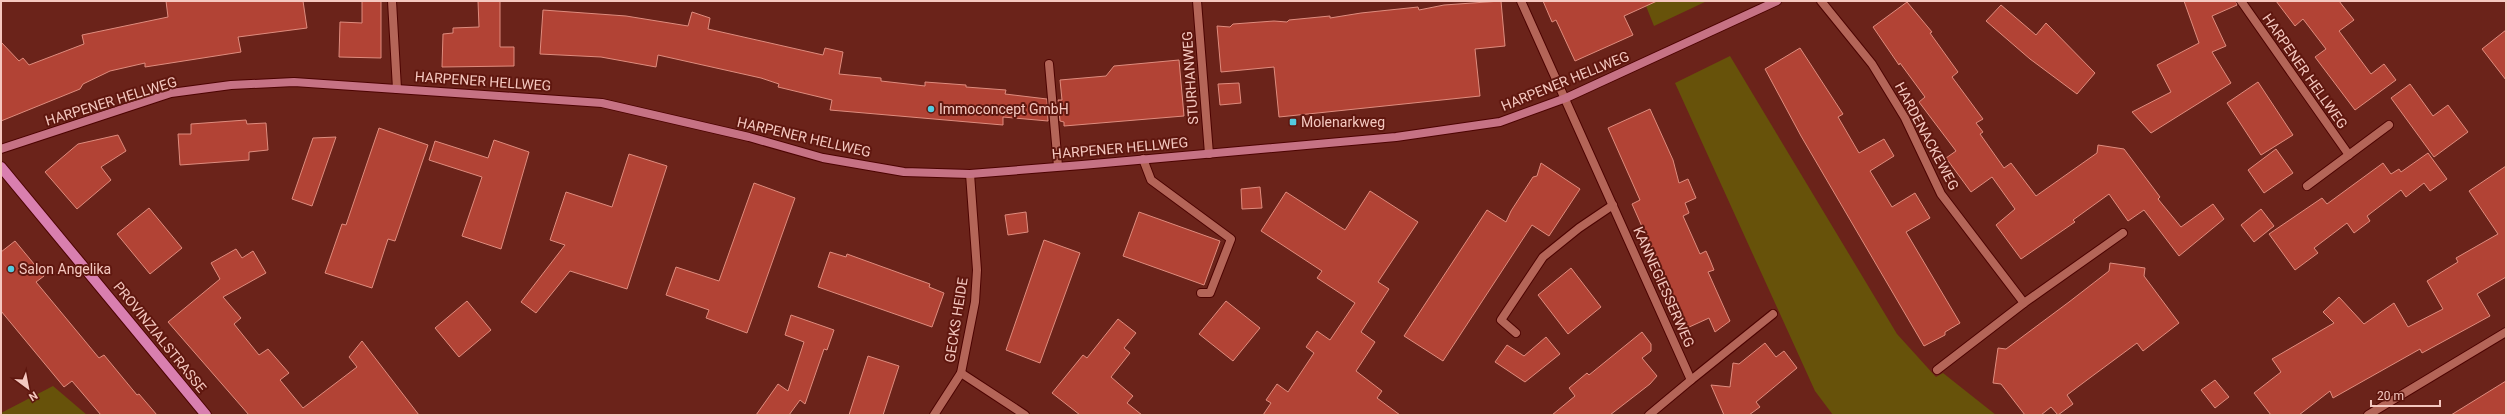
<svg xmlns="http://www.w3.org/2000/svg" width="2507" height="416" font-family="Roboto,sans-serif">
  <style>
    .green { fill: #67520a }
    .building { fill: #b24335; stroke: #df8c7e }
    .lines { fill: none; stroke-linecap: round; stroke-linejoin: round }
    .lane-casing { stroke: #4c0301; stroke-width: 10 }
    .street-casing { stroke: #4c0301; stroke-width: 10 }
    .secondary-casing { stroke: #4c0301; stroke-width: 10 }
    .primary-casing { stroke: #4c0301; stroke-width: 12 }
    .lane { stroke: #b46558; stroke-width: 8 }
    .street { stroke: #b46558; stroke-width: 8 }
    .secondary { stroke: #c67284; stroke-width: 8 }
    .primary { stroke: #d97faf; stroke-width: 10 }
    .poi-dot { fill: #54cade; stroke: #5f170f; stroke-width: 1.5 }
    .labels { text-anchor: middle; dominant-baseline: central; stroke-width: 4; stroke-linejoin: round; paint-order: stroke }
    .street-label { font-size: 14px; fill: #f5c8c0; stroke: #5f170f }
    .poi-label { font-size: 14px; fill: #f5c8c0; stroke: #5f170f; text-anchor: start }
  </style>
  <rect width="100%" height="100%" fill="#6b231a"/>
  <g class="green">
    <polygon points="1644,1 1707,1 1654,26"/>
    <polygon points="1730,56 1897,334 1936,377 1943,373 1996,415 1833,415 1815,391 1675,83"/>
    <polygon points="53,386 87,415 1,415 1,413"/>
  </g>
  <g class="building">
    <polygon points="166,1 303,1 307,28 238,37 241,52 145,67 145,63 110,71 83,84 80,89 1,121 1,42 19,61 23,58 29,65 84,44 82,35 168,17"/>
    <polygon points="362,1 381,1 381,58 339,57 340,22 362,23"/>
    <polygon points="478,1 500,1 500,47 514,47 514,66 442,67 443,34 453,33 453,28 479,27"/>
    <polygon points="1501,1 1505,46 1475,49 1480,96 1279,117 1274,67 1221,72 1217,26 1230,27 1233,24 1274,21 1287,22 1289,20 1330,16 1330,18 1361,13 1418,7 1419,10 1444,5"/>
    <polygon points="1543,1 1657,1 1624,16 1633,35 1575,61 1556,20 1552,22"/>
    <polygon points="2184,1 2236,1 2237,5 2212,16 2226,46 2212,52 2231,83 2151,133 2132,112 2171,92 2157,65 2199,43"/>
    <polygon points="2276,1 2339,1 2354,20 2339,31 2371,74 2384,64 2396,80 2355,110 2315,57 2326,49 2303,19 2295,26"/>
    <polygon points="1907,2 1932,32 1930,33 1958,72 1952,77 1983,119 1976,123 1983,132 1980,134 2004,168 2011,163 2036,196 2097,153 2098,145 2124,149 2160,197 2158,199 2181,227 2213,204 2224,219 2179,256 2144,210 2128,221 2109,194 2073,220 2075,222 2021,259 1996,225 2015,209 1992,177 1971,192 1946,158 1956,151 1919,102 1925,97 1900,63 1899,65 1873,27"/>
    <polygon points="2001,5 2036,35 2046,23 2095,73 2077,94 2030,59 1986,21"/>
    <polygon points="543,10 626,16 688,26 692,12 710,18 708,29 823,55 825,48 843,52 839,74 881,78 881,81 925,86 925,82 966,85 966,87 1006,90 1005,94 1047,99 1048,121 1003,117 1003,125 830,110 832,100 778,87 779,84 761,78 658,55 656,67 601,57 540,54"/>
    <polygon points="2506,30 2506,80 2482,49"/>
    <polygon points="1800,48 1843,114 1838,117 1859,153 1884,139 1894,156 1870,171 1892,207 1915,193 1930,218 1906,232 1960,323 1945,332 1945,335 1924,346 1801,136 1765,69"/>
    <polygon points="1179,60 1184,116 1064,126 1064,122 1060,121 1058,100 1062,100 1060,80 1106,76 1114,66"/>
    <polygon points="2258,82 2293,135 2261,155 2227,103"/>
    <polygon points="1239,83 1241,103 1220,105 1218,84"/>
    <polygon points="2410,84 2433,116 2448,105 2468,132 2434,157 2391,98"/>
    <polygon points="1650,109 1673,160 1679,183 1688,179 1696,198 1685,203 1689,213 1683,216 1700,254 1706,251 1710,260 1714,270 1708,272 1730,321 1715,332 1709,318 1687,328 1632,204 1640,200 1608,128"/>
    <polygon points="246,120 247,124 266,123 268,150 249,152 249,160 180,165 178,134 191,134 191,124"/>
    <polygon points="379,128 428,145 395,241 388,239 372,288 325,273 342,224 346,225"/>
    <polygon points="118,135 126,151 101,167 111,180 77,209 45,172 78,144"/>
    <polygon points="336,137 312,206 292,199 313,138"/>
    <polygon points="494,140 529,152 501,249 462,236 482,177 429,160 435,141 488,158"/>
    <polygon points="2276,149 2293,173 2264,193 2248,170"/>
    <polygon points="2428,153 2447,179 2430,191 2424,183 2406,197 2401,190 2367,216 2370,221 2354,233 2347,223 2314,248 2318,253 2295,270 2269,234 2322,198 2327,204 2383,163 2391,174 2399,169 2401,172"/>
    <polygon points="629,154 667,166 627,289 570,271 536,313 521,302 565,245 550,240 566,192 612,207"/>
    <polygon points="1541,163 1580,189 1549,236 1532,225 1443,361 1404,336 1487,210 1506,222 1511,211 1533,177 1537,176"/>
    <polygon points="2506,166 2506,277 2477,294 2490,316 2422,353 2420,349 2333,398 2330,391 2299,415 2271,415 2254,393 2281,372 2272,359 2334,323 2323,312 2339,297 2364,324 2394,303 2408,327 2443,309 2427,281 2458,262 2456,258 2498,234 2469,191"/>
    <polygon points="754,183 795,198 747,333 706,318 709,310 666,295 676,267 719,281"/>
    <polygon points="1260,187 1262,208 1242,209 1241,189"/>
    <polygon points="1370,191 1418,222 1378,282 1389,289 1361,332 1375,342 1356,371 1382,391 1377,398 1400,415 1263,415 1271,403 1266,400 1277,384 1288,392 1314,353 1306,347 1317,331 1330,340 1355,303 1317,278 1322,271 1261,231 1286,192 1345,230"/>
    <polygon points="149,208 182,248 150,274 117,234"/>
    <polygon points="2261,209 2274,226 2254,242 2241,225"/>
    <polygon points="1026,212 1028,232 1008,235 1005,215"/>
    <polygon points="1139,212 1220,241 1204,285 1123,256"/>
    <polygon points="1044,240 1080,253 1040,363 1006,350"/>
    <polygon points="15,241 44,276 36,282 99,358 104,355 137,395 139,394 157,415 101,415 72,381 64,387 1,311 1,252"/>
    <polygon points="236,249 242,258 253,251 266,273 223,297 241,318 234,324 259,355 268,349 289,373 280,380 303,408 357,367 349,357 362,341 419,415 249,415 168,322 220,279 211,263"/>
    <polygon points="830,252 846,257 847,254 905,275 930,284 929,287 944,293 932,327 818,287"/>
    <polygon points="2110,263 2145,268 2144,276 2179,323 2143,351 2137,343 2091,377 2067,395 2073,404 2058,415 2051,407 2041,415 2025,415 2001,384 1993,383 1998,348 2006,349 2069,302 2109,271"/>
    <polygon points="1571,268 1601,307 1568,334 1538,295"/>
    <polygon points="467,301 491,330 459,357 435,328"/>
    <polygon points="1226,301 1260,328 1233,361 1199,334"/>
    <polygon points="791,315 834,330 827,350 824,349 805,404 800,400 789,415 756,415 778,384 788,391 804,342 785,335"/>
    <polygon points="1118,319 1136,333 1124,348 1130,353 1111,377 1133,396 1127,403 1142,415 1080,415 1052,393 1083,355 1087,358"/>
    <polygon points="1642,332 1651,344 1651,351 1642,358 1657,376 1650,384 1610,415 1552,415 1575,396 1569,388 1587,373 1589,375"/>
    <polygon points="1546,337 1560,354 1525,382 1495,362 1507,345 1524,356"/>
    <polygon points="1765,343 1776,357 1784,351 1797,368 1756,402 1760,407 1749,415 1724,415 1711,385 1730,387 1733,363 1739,364"/>
    <polygon points="868,356 899,366 883,415 849,415"/>
    <polygon points="2215,380 2229,397 2215,408 2201,390"/>
    <polygon points="2506,381 2506,415 2451,415"/>
  </g>
  <g class="lines">
    <defs>
      <g id="lane">
        <polyline points="1049,64 1058,166"/>
        <polyline points="1143,159 1151,180 1231,239 1210,293 1201,293"/>
      </g>
      <g id="street">
        <polyline points="392,1 397,89"/>
        <polyline points="1197,1 1209,154"/>
        <polyline points="1521,1 1691,380 1649,415"/>
        <polyline points="1821,1 1872,64 1905,118 1941,194 2024,303"/>
        <polyline points="2241,1 2349,155"/>
        <polyline points="2307,186 2389,125"/>
        <polyline points="1516,333 1501,320 1543,257 1579,228 1613,205"/>
        <polyline points="1937,370 2024,303 2123,233"/>
        <polyline points="961,373 1025,415"/>
        <polyline points="1691,380 1773,314"/>
        <polyline points="934,415 961,373 975,302 977,270 970,174"/>
        <polyline points="2368,415 2506,332"/>
      </g>
      <polyline id="secondary" points="1,149 171,93 231,85 294,82 602,103 749,137 823,158 904,172 970,174 1082,165 1396,137 1500,122 1566,98 1777,1"/>
      <polyline id="primary" points="1,167 206,415"/>
    </defs>
    <use href="#lane" class="lane-casing"/>
    <use href="#street" class="street-casing"/>
    <use href="#secondary" class="secondary-casing"/>
    <use href="#primary" class="primary-casing"/>
    <use href="#lane" class="lane"/>
    <use href="#street" class="street"/>
    <use href="#secondary" class="secondary"/>
    <use href="#primary" class="primary"/>
  </g>
  <g class="poi-dot">
    <circle cx="931" cy="109" r="4"/>
    <rect x="1289" y="118" width="8" height="8" rx="2"/>
    <circle cx="11" cy="269" r="4"/>
  </g>
  <g class="labels">
    <g class="street-label">
      <text transform="translate(2305 71) rotate(55)">HARPENER HELLWEG</text>
      <text transform="translate(1190 78) rotate(-94)">STURHANWEG</text>
      <text transform="translate(483 81) rotate(4)">HARPENER HELLWEG</text>
      <text transform="translate(1565 81) rotate(-22)">HARPENER HELLWEG</text>
      <text transform="translate(111 101) rotate(-17)">HARPENER HELLWEG</text>
      <text transform="translate(1927 136) rotate(62)">HARDENACKEWEG</text>
      <text transform="translate(804 137) rotate(13)">HARPENER HELLWEG</text>
      <text transform="translate(1120 148) rotate(-5)">HARPENER HELLWEG</text>
      <text transform="translate(1664 287) rotate(66)">KANNEGIESSERWEG</text>
      <text transform="translate(956 320) rotate(-81)">GECKS HEIDE</text>
      <text transform="translate(160 337) rotate(51)">PROVINZIALSTRASSE</text>
    </g>
    <g class="poi-label">
      <text x="939" y="109">Immoconcept GmbH</text>
      <text x="1301" y="122">Molenarkweg</text>
      <text x="19" y="269">Salon Angelika</text>
    </g>
  </g>
  <rect width="2507" height="416" fill="none" stroke="#f5c8c0" stroke-width="4"/>
  <g transform="translate(28 388) rotate(148)" stroke="#5f170f" stroke-width="3" paint-order="stroke">
  <path d="M0-3L7 15L0 10L-7 15Z" fill="#f5c8c0"/>
  <text y="-6" font-size="11" font-weight="bold" text-anchor="middle" fill="#f5c8c0">N</text>
  </g>
  <path d="M2371 400v6h69v-6" fill="none" stroke="#f5c8c0" stroke-width="2"/>
  <text x="2377" y="400" font-size="12" fill="#f5c8c0" stroke="#5f170f" stroke-width="3" paint-order="stroke">20 m</text>
</svg>
